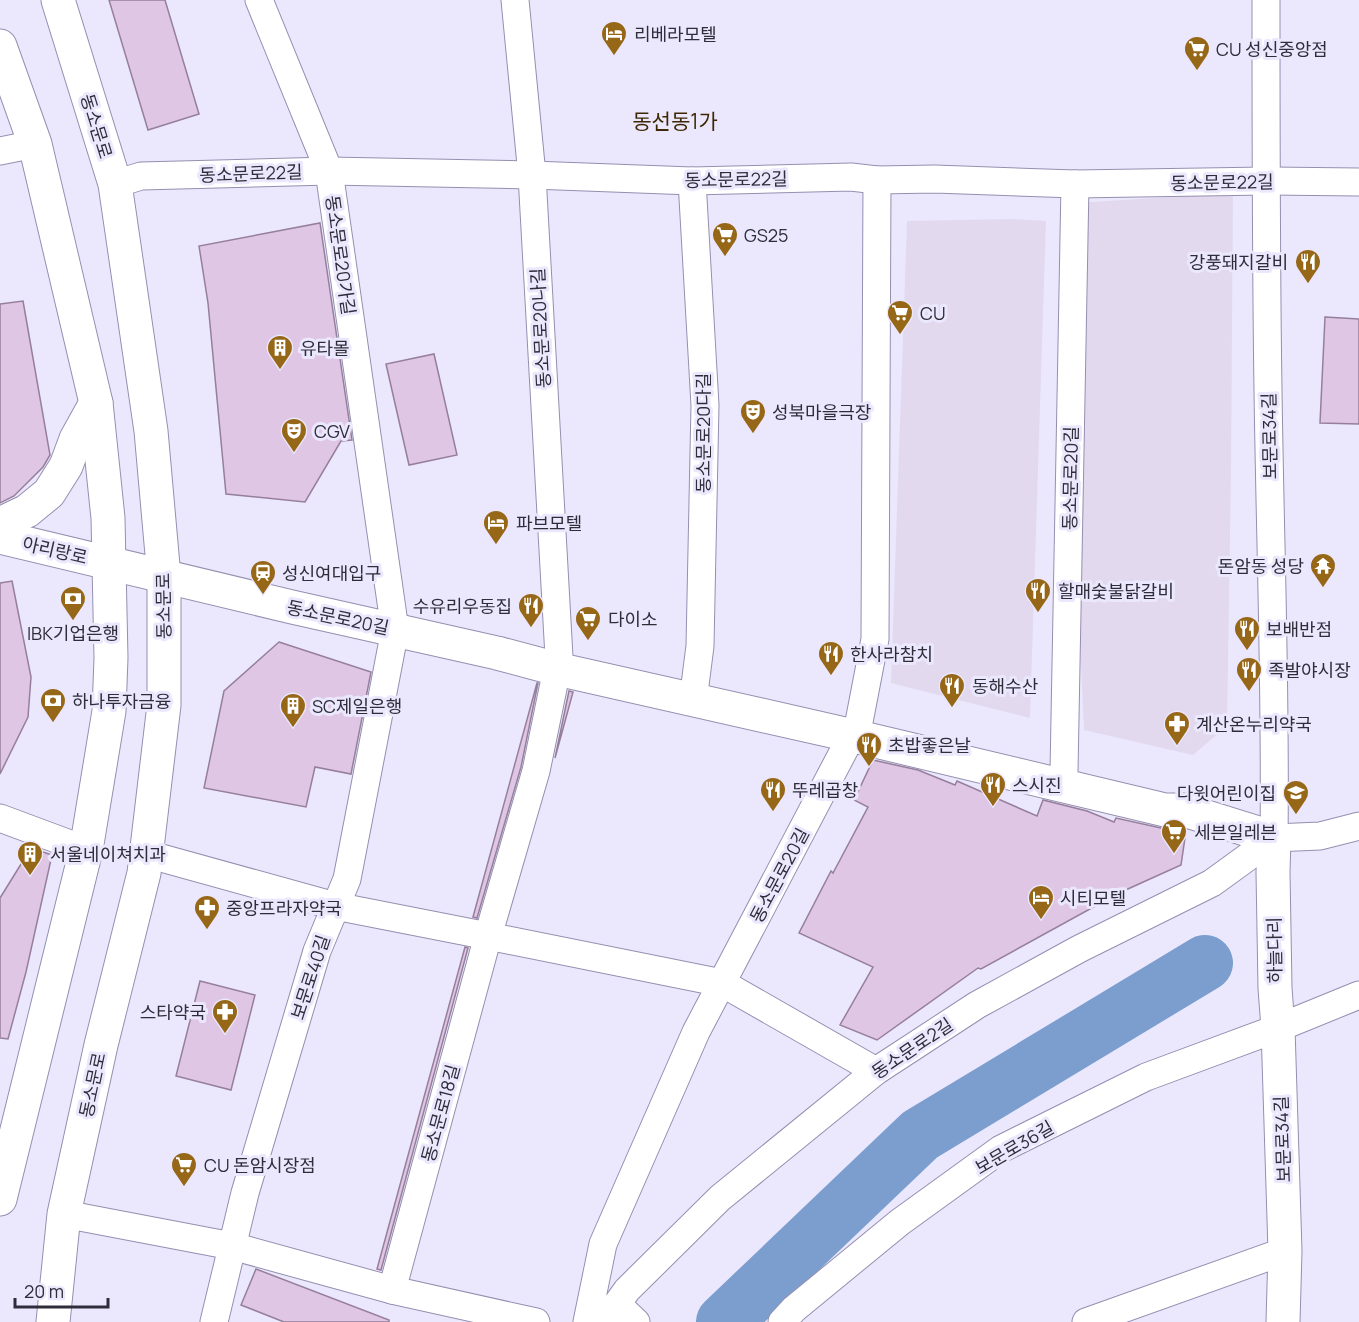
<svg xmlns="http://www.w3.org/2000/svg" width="1359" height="1322" font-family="Manrope,'Noto Sans KR',sans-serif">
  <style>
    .commercial { fill: #e2d9ee }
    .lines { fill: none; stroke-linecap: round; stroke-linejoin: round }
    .river { stroke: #7c9ece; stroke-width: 56 }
    .building { fill: #dec6e4; stroke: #967f9b; stroke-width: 1.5 }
    .street-casing { stroke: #948fb0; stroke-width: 29 }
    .secondary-casing { stroke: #948fb0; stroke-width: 35 }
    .primary-casing { stroke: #948fb0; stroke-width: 35 }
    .street { stroke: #fff; stroke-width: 27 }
    .secondary { stroke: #fff; stroke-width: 33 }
    .primary { stroke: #fff; stroke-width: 33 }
    .labels { text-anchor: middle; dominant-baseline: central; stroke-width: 6; stroke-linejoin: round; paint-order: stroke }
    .poi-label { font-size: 18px; fill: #2f2d3a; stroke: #ebe8fe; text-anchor: start }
    .street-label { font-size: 18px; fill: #2f2d3a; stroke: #ebe8fe }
    .quarter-label { font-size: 21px; fill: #3e2702; stroke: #ebe8fe }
  </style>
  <rect width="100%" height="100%" fill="#ebe8fe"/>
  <g class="commercial">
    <polygon points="1233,193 1231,473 1227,726 1193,755 1084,730 1078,598 1076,203"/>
    <polygon points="1011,219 1046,221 1030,718 891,683 907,221"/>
  </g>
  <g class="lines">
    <polyline class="river" points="724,1322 920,1135 1205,963"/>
  </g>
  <g class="building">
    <polygon points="109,0 165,0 199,114 148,130"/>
    <polygon points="320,223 352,440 341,441 305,502 226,494 208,303 199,246"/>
    <polygon points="23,301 50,455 43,467 14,496 0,503 0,304"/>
    <polygon points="1325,317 1359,319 1359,424 1320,423"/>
    <polygon points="434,354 457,455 409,465 386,364"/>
    <polygon points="12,581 31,677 28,717 0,774 0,583"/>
    <polygon points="279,642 371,672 351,774 315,767 306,807 204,788 224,691"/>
    <polygon points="537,683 538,683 521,767 477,918 473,917"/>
    <polygon points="569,691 573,692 555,758"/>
    <polygon points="873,760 918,770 955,785 957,781 1037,816 1043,800 1087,811 1114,822 1116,818 1161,828 1176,829 1186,831 1181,865 1119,893 981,969 978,968 877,1040 840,1025 873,967 799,933 831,871 833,873 868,807 854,800"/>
    <polygon points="31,848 52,855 26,972 8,1039 0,1038 0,898"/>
    <polygon points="465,947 468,948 381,1270 377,1269"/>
    <polygon points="200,981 255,995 231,1090 176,1076"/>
    <polygon points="256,1269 389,1320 389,1322 284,1322 241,1305"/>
  </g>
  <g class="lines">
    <defs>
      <g id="street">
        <polyline points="515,0 532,175 559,657"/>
        <path d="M1266,0C1266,130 1266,260 1268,390C1270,539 1276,689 1274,838"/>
        <polyline points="0,151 35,144"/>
        <polyline points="692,181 705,405 700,646 695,685"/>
        <polyline points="115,184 141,176 329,171 532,175 692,181 851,177 877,180 935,179 1075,184 1266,181 1359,182"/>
        <polyline points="859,722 875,639 877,180"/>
        <polyline points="1064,772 1075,184"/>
        <polyline points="0,818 86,850"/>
        <polyline points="1274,838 1320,836 1359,826"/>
        <polyline points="147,854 335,906 488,936 722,983 876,1071"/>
        <polyline points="64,1214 232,1246 392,1290 536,1322"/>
        <polyline points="392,1290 488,936 536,771 557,669"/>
        <polyline points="617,1304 636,1322"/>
        <polyline points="214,1322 245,1193 317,951 347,879 395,630 329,171 259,0"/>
        <polyline points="587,1322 603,1244 696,1032 852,735"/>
        <polyline points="596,1322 617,1304 627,1290 720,1198 876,1071 977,1005 1079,949 1212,883 1274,838"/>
        <polyline points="782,1322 794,1309 900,1222 1001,1149 1146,1077 1278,1028 1359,995"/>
        <polyline points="1086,1322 1285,1251"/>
      </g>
      <g id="secondary">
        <polyline points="0,524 27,511 49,493 66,466 76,439 96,403"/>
        <polyline points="0,537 292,607 497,653 557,669 867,739 1165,810 1184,810 1274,838 1273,872 1275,988 1278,1028 1285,1251 1283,1322"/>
      </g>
      <g id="primary">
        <polyline points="0,46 35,144 96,403 108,518 111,658 109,711 86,850 0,1199"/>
        <polyline points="53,1322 64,1214 101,1045 144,873 164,705 164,577 151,431 115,184 58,0"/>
      </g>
    </defs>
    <use href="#street" class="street-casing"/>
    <use href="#secondary" class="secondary-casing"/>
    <use href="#primary" class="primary-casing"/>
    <use href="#street" class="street"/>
    <use href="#secondary" class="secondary"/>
    <use href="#primary" class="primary"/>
  </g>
  <defs>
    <symbol id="hotel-pin" viewBox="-11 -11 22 30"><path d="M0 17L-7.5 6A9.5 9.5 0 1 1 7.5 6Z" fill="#976718" stroke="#ebe8fe"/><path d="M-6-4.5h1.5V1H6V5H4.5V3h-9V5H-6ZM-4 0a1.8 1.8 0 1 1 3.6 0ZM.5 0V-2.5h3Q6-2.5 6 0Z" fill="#fff"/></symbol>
    <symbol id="supermarket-pin" viewBox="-11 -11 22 30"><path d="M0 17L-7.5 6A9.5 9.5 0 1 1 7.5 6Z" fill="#976718" stroke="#ebe8fe"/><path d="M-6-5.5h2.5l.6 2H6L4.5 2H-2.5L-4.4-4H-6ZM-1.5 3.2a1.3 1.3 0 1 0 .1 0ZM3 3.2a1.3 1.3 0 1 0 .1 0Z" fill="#fff"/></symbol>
    <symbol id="restaurant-pin" viewBox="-11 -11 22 30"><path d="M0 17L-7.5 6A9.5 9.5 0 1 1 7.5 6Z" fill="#976718" stroke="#ebe8fe"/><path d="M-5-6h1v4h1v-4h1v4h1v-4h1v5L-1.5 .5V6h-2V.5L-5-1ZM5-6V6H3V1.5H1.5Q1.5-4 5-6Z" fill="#fff"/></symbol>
    <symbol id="building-pin" viewBox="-11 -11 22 30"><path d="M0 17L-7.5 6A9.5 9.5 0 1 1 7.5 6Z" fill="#976718" stroke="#ebe8fe"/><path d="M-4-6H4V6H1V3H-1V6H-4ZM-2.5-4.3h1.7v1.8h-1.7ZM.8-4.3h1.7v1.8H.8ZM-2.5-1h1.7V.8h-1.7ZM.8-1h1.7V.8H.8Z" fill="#fff"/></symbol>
    <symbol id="theatre-pin" viewBox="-11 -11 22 30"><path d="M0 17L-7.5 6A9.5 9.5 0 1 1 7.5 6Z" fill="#976718" stroke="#ebe8fe"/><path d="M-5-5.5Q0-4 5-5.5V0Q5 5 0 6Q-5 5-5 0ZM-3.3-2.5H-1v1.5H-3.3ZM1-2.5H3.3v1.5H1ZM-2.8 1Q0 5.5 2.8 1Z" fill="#fff"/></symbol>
    <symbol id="temple-pin" viewBox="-11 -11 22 30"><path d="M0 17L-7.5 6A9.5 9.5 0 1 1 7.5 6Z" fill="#976718" stroke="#ebe8fe"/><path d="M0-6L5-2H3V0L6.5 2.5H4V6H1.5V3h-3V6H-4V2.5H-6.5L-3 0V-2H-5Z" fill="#fff"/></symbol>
    <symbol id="station-pin" viewBox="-11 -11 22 30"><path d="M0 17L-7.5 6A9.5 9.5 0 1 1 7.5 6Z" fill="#976718" stroke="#ebe8fe"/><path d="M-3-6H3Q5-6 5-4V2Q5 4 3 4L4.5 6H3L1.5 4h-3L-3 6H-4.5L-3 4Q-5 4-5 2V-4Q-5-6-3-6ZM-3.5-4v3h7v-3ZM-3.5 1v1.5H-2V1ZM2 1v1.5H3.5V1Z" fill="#fff"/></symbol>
    <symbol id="bank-pin" viewBox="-11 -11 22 30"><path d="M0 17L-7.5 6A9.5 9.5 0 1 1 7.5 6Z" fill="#976718" stroke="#ebe8fe"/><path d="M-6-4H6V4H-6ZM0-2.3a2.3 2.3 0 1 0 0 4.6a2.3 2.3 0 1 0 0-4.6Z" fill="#fff"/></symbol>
    <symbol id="pharmacy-pin" viewBox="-11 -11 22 30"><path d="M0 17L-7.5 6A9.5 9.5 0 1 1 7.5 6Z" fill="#976718" stroke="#ebe8fe"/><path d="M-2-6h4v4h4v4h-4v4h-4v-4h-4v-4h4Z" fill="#fff"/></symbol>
    <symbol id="school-pin" viewBox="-11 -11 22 30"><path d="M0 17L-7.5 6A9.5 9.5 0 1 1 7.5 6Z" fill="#976718" stroke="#ebe8fe"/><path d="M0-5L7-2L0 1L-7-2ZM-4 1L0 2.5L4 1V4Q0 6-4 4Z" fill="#fff"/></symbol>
  </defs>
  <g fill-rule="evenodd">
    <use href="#hotel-pin" x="599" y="19" width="30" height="40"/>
    <use href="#supermarket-pin" x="1182" y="34" width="30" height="40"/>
    <use href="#supermarket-pin" x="710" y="220" width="30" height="40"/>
    <use href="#restaurant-pin" x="1293" y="247" width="30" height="40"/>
    <use href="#supermarket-pin" x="885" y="298" width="30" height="40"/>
    <use href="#building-pin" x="265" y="333" width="30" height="40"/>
    <use href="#theatre-pin" x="738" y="397" width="30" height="40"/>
    <use href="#theatre-pin" x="279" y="416" width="30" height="40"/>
    <use href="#hotel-pin" x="481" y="508" width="30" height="40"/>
    <use href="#temple-pin" x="1308" y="551" width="30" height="40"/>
    <use href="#station-pin" x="248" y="558" width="30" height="40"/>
    <use href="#restaurant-pin" x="1023" y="576" width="30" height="40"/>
    <use href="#bank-pin" x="58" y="584" width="30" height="40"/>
    <use href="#restaurant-pin" x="516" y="591" width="30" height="40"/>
    <use href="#supermarket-pin" x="573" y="604" width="30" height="40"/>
    <use href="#restaurant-pin" x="1232" y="614" width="30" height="40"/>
    <use href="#restaurant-pin" x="816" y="639" width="30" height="40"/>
    <use href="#restaurant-pin" x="1234" y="655" width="30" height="40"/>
    <use href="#restaurant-pin" x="937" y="671" width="30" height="40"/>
    <use href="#bank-pin" x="38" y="686" width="30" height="40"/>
    <use href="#building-pin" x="278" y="691" width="30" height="40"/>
    <use href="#pharmacy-pin" x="1162" y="709" width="30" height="40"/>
    <use href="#restaurant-pin" x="854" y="730" width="30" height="40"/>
    <use href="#restaurant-pin" x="978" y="770" width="30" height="40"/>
    <use href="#restaurant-pin" x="758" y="775" width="30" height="40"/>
    <use href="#school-pin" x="1281" y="778" width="30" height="40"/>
    <use href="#supermarket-pin" x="1159" y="817" width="30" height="40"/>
    <use href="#building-pin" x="15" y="839" width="30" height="40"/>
    <use href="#hotel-pin" x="1026" y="883" width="30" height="40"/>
    <use href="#pharmacy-pin" x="192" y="893" width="30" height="40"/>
    <use href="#pharmacy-pin" x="210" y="997" width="30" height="40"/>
    <use href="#supermarket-pin" x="169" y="1150" width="30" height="40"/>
  </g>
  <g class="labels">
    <g class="poi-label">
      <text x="634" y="34">리베라모텔</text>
      <text x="1216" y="49">CU 성신중앙점</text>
      <text x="744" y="235">GS25</text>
      <text x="1288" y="262" text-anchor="end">강풍돼지갈비</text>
      <text x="920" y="313">CU</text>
      <text x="300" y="348">유타몰</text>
      <text x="772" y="412">성북마을극장</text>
      <text x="314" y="431">CGV</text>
      <text x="516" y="523">파브모텔</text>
      <text x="1304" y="566" text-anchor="end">돈암동 성당</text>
      <text x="282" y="573">성신여대입구</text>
      <text x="1058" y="591">할매숯불닭갈비</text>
      <text x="512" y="606" text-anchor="end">수유리우동집</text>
      <text x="608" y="619">다이소</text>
      <text x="1266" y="629">보배반점</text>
      <text x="73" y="633" text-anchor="middle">IBK기업은행</text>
      <text x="850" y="654">한사라참치</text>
      <text x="1268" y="670">족발야시장</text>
      <text x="972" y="686">동해수산</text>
      <text x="72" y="701">하나투자금융</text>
      <text x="312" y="706">SC제일은행</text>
      <text x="1196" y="724">계산온누리약국</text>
      <text x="888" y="745">초밥좋은날</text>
      <text x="1012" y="785">스시진</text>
      <text x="792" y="790">뚜레곱창</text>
      <text x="1276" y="793" text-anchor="end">다윗어린이집</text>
      <text x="1194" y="832">세븐일레븐</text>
      <text x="50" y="854">서울네이쳐치과</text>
      <text x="1060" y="898">시티모텔</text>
      <text x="226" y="908">중앙프라자약국</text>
      <text x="206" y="1012" text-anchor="end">스타약국</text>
      <text x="204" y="1165">CU 돈암시장점</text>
    </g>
    <g class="street-label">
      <text transform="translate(97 126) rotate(73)">동소문로</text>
      <text transform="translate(251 173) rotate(-2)">동소문로22길</text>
      <text transform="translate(736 179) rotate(-1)">동소문로22길</text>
      <text transform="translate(1222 182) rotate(-1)">동소문로22길</text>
      <text transform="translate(341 255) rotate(82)">동소문로20가길</text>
      <text transform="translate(540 328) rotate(-93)">동소문로20나길</text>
      <text transform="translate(703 433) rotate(-90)">동소문로20다길</text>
      <text transform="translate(1269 436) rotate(-91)">보문로34길</text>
      <text transform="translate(1070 478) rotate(-89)">동소문로20길</text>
      <text transform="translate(55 550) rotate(13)">아리랑로</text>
      <text transform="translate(163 606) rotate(-91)">동소문로</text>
      <text transform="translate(338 617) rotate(12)">동소문로20길</text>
      <text transform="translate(779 875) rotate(-62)">동소문로20길</text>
      <text transform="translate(1274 950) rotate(-91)">하늘다리</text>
      <text transform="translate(310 977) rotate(-72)">보문로40길</text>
      <text transform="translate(912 1048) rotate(-34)">동소문로2길</text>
      <text transform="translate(92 1085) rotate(-78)">동소문로</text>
      <text transform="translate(440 1113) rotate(-75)">동소문로18길</text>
      <text transform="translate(1282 1139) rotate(-92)">보문로34길</text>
      <text transform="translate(1014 1147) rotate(-30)">보문로36길</text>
    </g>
    <g class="quarter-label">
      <text x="675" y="121">동선동1가</text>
    </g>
  </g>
  <path d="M15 1298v9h93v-9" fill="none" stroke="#2f2d3a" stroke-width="3"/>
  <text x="24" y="1298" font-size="18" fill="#2f2d3a" stroke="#ebe8fe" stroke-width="4.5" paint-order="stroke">20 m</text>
</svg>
